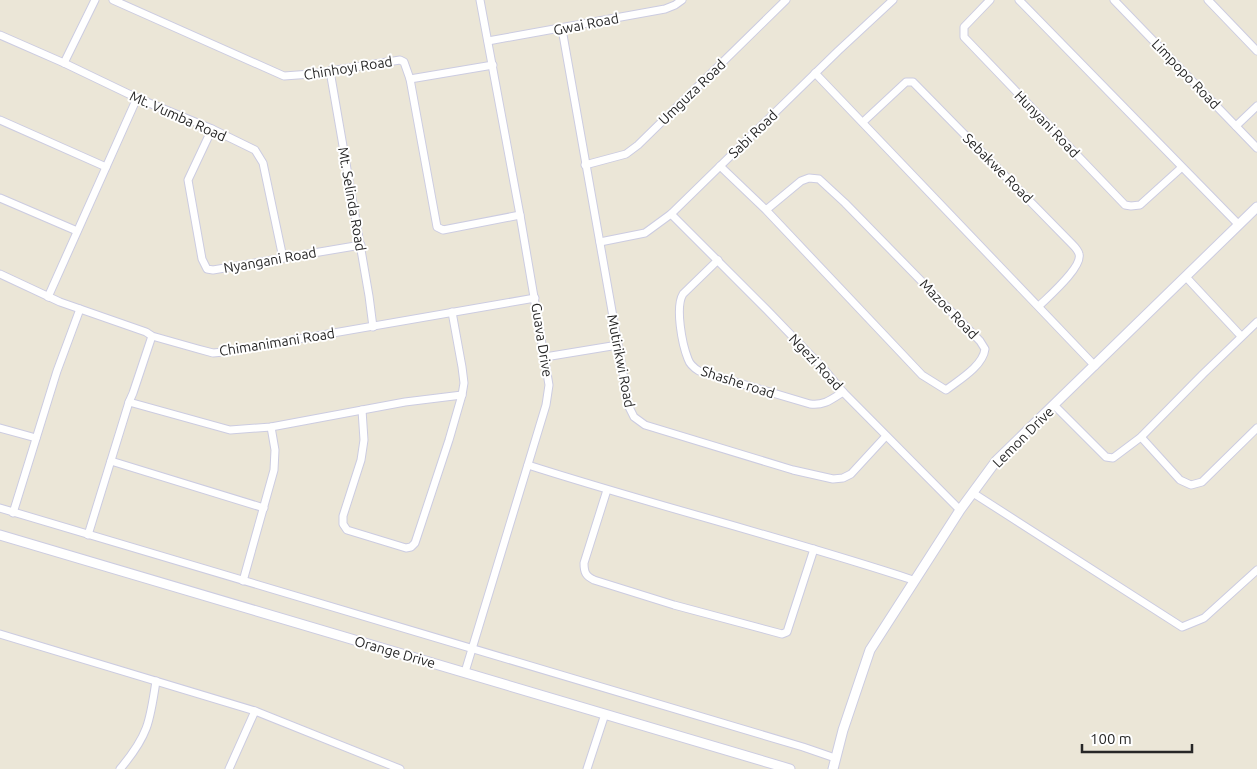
<svg xmlns="http://www.w3.org/2000/svg" width="1257" height="769" font-family="Ubuntu,sans-serif">
  <style>
    .lines { fill: none; stroke-linecap: round; stroke-linejoin: round }
    .minor-casing { stroke: #cccce1; stroke-width: 9 }
    .tertiary-casing { stroke: #cccce1; stroke-width: 11 }
    .minor { stroke: #fff; stroke-width: 7 }
    .tertiary { stroke: #fff; stroke-width: 9 }
    .labels { text-anchor: middle; dominant-baseline: central; stroke-width: 4; stroke-linejoin: round; paint-order: stroke }
    .street-label { font-size: 14px; fill: #272727; stroke: #fff }
  </style>
  <rect width="100%" height="100%" fill="#ebe6d7"/>
  <g class="lines">
    <defs>
      <g id="minor">
        <polyline points="113,0 284,76 311,74 400,60 404,62 410,79 437,227 443,230 520,215"/>
        <polyline points="990,0 964,27 964,37 1125,205 1131,206 1140,205 1181,168"/>
        <polyline points="1019,0 1239,225"/>
        <polyline points="1114,0 1257,148"/>
        <polyline points="1208,0 1257,51"/>
        <polyline points="562,29 629,407 634,417 645,425 793,470 833,479 843,478 851,474 886,436"/>
        <polyline points="0,35 64,63 137,98 212,129 255,150 263,163 283,258"/>
        <polyline points="488,41 665,9 675,5 682,0"/>
        <polyline points="64,63 95,0"/>
        <polyline points="330,71 369,296 373,327"/>
        <polyline points="815,73 1095,366"/>
        <polyline points="410,79 493,65"/>
        <polyline points="0,120 106,167"/>
        <path d="M863,122L906,82H913L1072,244C1075,247 1078,250 1079,254C1083,267 1048,297 1039,306"/>
        <polyline points="1236,126 1257,106"/>
        <polyline points="212,129 188,180 202,259 207,269 213,270 361,245"/>
        <polyline points="585,165 626,154 638,145 786,0"/>
        <path d="M720,166L766,210L922,375L946,390C959,380 983,366 985,349L980,341L845,203L819,179L809,178L801,181L766,210"/>
        <polyline points="0,198 77,231"/>
        <polyline points="671,214 767,310 822,367 843,392 960,510"/>
        <polyline points="600,242 645,233 671,214 838,51 893,0"/>
        <path d="M718,260L683,294C675,307 682,344 688,359C690,365 694,368 699,371L810,404C824,406 832,399 843,392"/>
        <polyline points="0,274 60,302 146,332 152,336 198,349 213,353 224,352 535,298"/>
        <polyline points="1186,277 1241,336"/>
        <polyline points="48,297 137,98"/>
        <polyline points="545,357 618,345"/>
        <polyline points="129,402 230,430 271,427 405,402 462,395"/>
        <polyline points="1054,405 1106,457 1113,458 1141,437 1203,374 1257,322"/>
        <polyline points="362,410 364,440 361,460 343,516 343,524 347,530 406,548 411,547 415,543 449,440 462,395 464,383 462,367 452,312"/>
        <polyline points="0,428 36,438"/>
        <polyline points="1141,437 1180,480 1191,485 1202,482 1257,428"/>
        <polyline points="111,461 264,508"/>
        <path d="M528,465C656,506 786,538 913,580"/>
        <path d="M607,490L584,563C584,573 586,576 594,580L674,605L782,634L787,632L814,549"/>
        <polyline points="973,493 1182,627 1204,618 1257,570"/>
        <polyline points="0,508 803,747 835,758"/>
        <polyline points="13,513 57,371 80,309"/>
        <polyline points="88,535 129,402 133,393 152,336"/>
        <polyline points="243,581 274,470 275,450 271,427"/>
        <polyline points="0,634 255,711 400,769"/>
        <polyline points="465,672 546,405 549,385 520,215 480,0"/>
        <path d="M120,769C148,736 150,722 156,681"/>
        <polyline points="229,769 255,711"/>
        <polyline points="587,769 605,714"/>
      </g>
      <g id="tertiary">
        <polyline points="0,535 790,769"/>
        <polyline points="833,769 843,730 870,650 960,510 996,461 1257,207"/>
      </g>
    </defs>
    <use href="#minor" class="minor-casing"/>
    <use href="#tertiary" class="tertiary-casing"/>
    <use href="#minor" class="minor"/>
    <use href="#tertiary" class="tertiary"/>
  </g>
  <g class="labels">
    <g class="street-label">
      <text transform="translate(586 24) rotate(-11)">Gwai Road</text>
      <text transform="translate(348 68) rotate(-9)">Chinhoyi Road</text>
      <text transform="translate(1186 74) rotate(46)">Limpopo Road</text>
      <text transform="translate(692 92) rotate(-44)">Umguza Road</text>
      <text transform="translate(178 116) rotate(24)">Mt. Vumba Road</text>
      <text transform="translate(1047 124) rotate(46)">Hunyani Road</text>
      <text transform="translate(753 134) rotate(-44)">Sabi Road</text>
      <text transform="translate(998 168) rotate(45)">Sebakwe Road</text>
      <text transform="translate(352 199) rotate(80)">Mt. Selinda Road</text>
      <text transform="translate(270 260) rotate(-10)">Nyangani Road</text>
      <text transform="translate(949 309) rotate(46)">Mazoe Road</text>
      <text transform="translate(542 340) rotate(81)">Guava Drive</text>
      <text transform="translate(277 342) rotate(-9)">Chimanimani Road</text>
      <text transform="translate(621 361) rotate(79)">Mutirikwi Road</text>
      <text transform="translate(816 362) rotate(47)">Ngezi Road</text>
      <text transform="translate(738 382) rotate(18)">Shashe road</text>
      <text transform="translate(1023 437) rotate(-45)">Lemon Drive</text>
      <text transform="translate(395 652) rotate(16)">Orange Drive</text>
    </g>
  </g>
  <path d="M1082 744v8h110v-8" fill="none" stroke="#272727" stroke-width="2.5"/>
  <text x="1090" y="744" font-size="15" fill="#272727" stroke="#ffffff" stroke-width="4" paint-order="stroke">100 m</text>
</svg>
